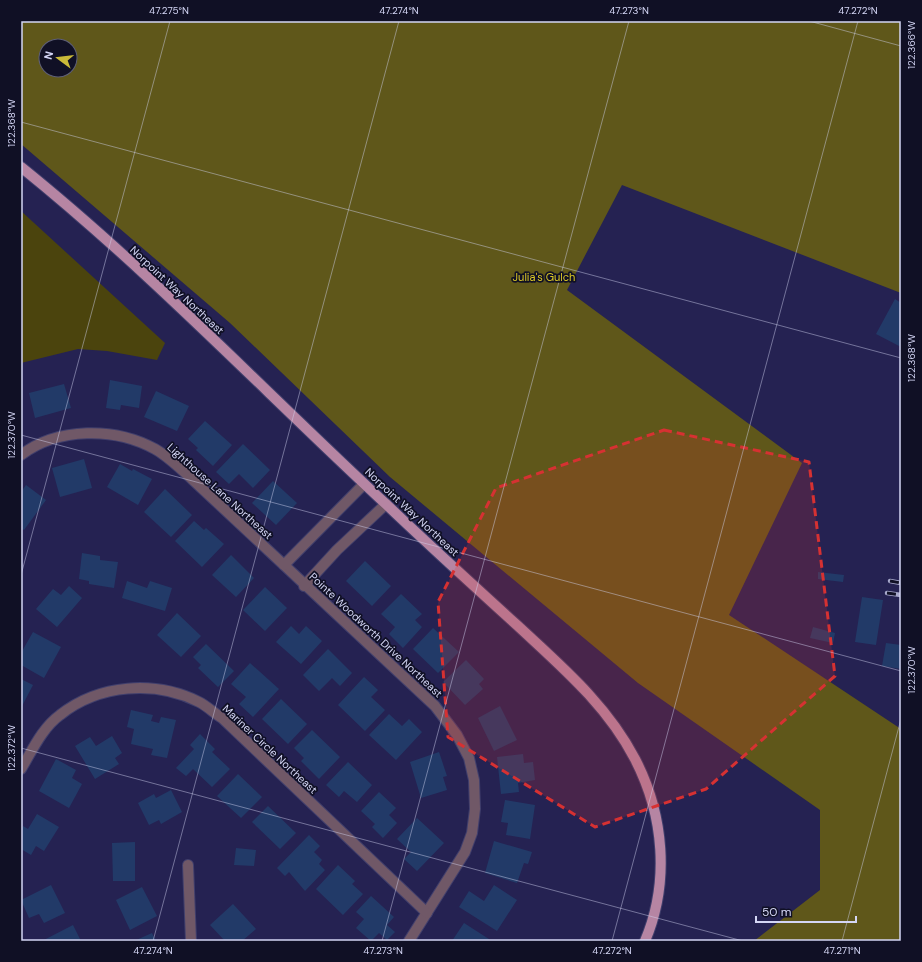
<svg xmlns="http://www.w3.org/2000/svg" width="922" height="962" font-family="'DM Sans',sans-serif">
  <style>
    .green { fill: #4b440d }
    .forest { fill: #5f571a; fill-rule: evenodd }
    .building { fill: #223a68 }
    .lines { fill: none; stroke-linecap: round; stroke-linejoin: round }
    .minor-casing { stroke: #413f6c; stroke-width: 12 }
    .primary-casing { stroke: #413f6c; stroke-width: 12 }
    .minor { stroke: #705867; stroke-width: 10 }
    .primary { stroke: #b685a3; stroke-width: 10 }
    .rail-casing { stroke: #a7a8cb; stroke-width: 4.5 }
    .rail { stroke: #101025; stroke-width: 3; stroke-dasharray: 9; stroke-linecap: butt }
    .marked { fill: #d63132; fill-opacity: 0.2; stroke: #d63132; stroke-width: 3; stroke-dasharray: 8 5; stroke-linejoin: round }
    .ticks { fill: none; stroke: #d4d6f5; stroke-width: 1; stroke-opacity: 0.45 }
    .labels { text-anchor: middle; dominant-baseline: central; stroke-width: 3.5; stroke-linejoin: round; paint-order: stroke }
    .park-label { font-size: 11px; fill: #dbc826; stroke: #101025 }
    .street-label { font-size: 11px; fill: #d4d6f5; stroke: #101025 }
    .neatline { fill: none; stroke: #d4d6f5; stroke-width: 1.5 }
    .ticks-label { font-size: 10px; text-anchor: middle; fill: #d4d6f5 }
  </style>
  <rect width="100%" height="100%" fill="#252252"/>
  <polygon class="green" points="21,211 165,343 157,360 107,351 78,349 21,363"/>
  <path class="forest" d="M21,21H901V293L622,185L567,290L802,463L729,615L901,729V941H754L820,890V810L638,683L390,477L230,323L21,144ZM46,46H70V70H46Z"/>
  <g class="building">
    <polygon points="895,299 901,303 901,347 876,334"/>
    <polygon points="110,380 142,386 139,408 121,405 120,410 106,408"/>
    <polygon points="64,384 71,408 35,418 29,393"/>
    <polygon points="156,391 189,406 177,431 144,417"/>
    <polygon points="205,421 232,445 213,466 196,450 198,448 188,439"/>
    <polygon points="243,444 270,470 253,488 239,474 229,484 216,472"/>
    <polygon points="84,459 92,488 60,497 52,468"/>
    <polygon points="120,464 132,471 133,469 152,479 138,505 107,487"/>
    <polygon points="273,481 297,503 276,525 252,503"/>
    <polygon points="26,485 46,500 24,530 21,528 21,492"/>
    <polygon points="165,489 192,515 171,537 144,512"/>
    <polygon points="194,521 204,530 206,528 224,544 202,567 175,541"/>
    <polygon points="82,553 100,556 100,560 118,562 114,588 89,584 89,581 79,579"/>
    <polygon points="231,555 254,578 236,597 212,575"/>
    <polygon points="365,561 391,586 372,606 346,581"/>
    <polygon points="818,572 844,575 843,582 818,579"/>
    <polygon points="127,581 147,588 150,581 172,588 165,611 122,598"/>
    <polygon points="69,586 82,598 57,627 36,609 53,589 61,595"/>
    <polygon points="265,587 287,608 265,631 243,610"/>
    <polygon points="401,594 422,614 415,620 422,627 403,648 389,634 395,627 381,614"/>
    <polygon points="862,597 883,600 876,645 855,642"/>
    <polygon points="177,613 201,636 181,657 157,635"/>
    <polygon points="291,626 299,634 306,626 322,641 301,664 276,642"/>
    <polygon points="813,627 835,633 833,643 810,638"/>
    <polygon points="433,628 459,652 438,673 413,649"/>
    <polygon points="33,632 61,647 44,678 21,665 21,653"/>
    <polygon points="886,643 901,645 901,669 882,666"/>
    <polygon points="206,644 234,671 218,687 198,668 201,665 193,657"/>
    <polygon points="328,649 352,673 340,686 332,678 319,691 303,675"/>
    <polygon points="466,660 484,679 479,684 483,689 465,705 443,682"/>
    <polygon points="250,663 279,689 253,717 239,704 246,697 231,684"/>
    <polygon points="364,677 378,690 371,697 385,710 365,731 338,705"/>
    <polygon points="21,679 33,685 21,708"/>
    <polygon points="281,699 307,724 288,744 262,719"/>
    <polygon points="500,706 517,740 494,751 478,718"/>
    <polygon points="131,710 153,715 151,721 159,723 161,717 176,720 167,758 151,755 153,749 131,744 134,729 127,727"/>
    <polygon points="389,714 402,726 409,719 422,732 396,760 369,735"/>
    <polygon points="312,730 340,757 319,779 301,761 304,758 294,748"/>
    <polygon points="200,734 215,749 212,752 230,769 212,787 193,769 186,776 176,768 194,749 190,745"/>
    <polygon points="112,736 122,753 115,758 119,764 95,779 75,746 90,737 96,746"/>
    <polygon points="439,752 447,776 443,777 447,790 421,798 410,762"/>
    <polygon points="523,754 524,763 533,762 535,780 518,783 519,792 501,794 497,757"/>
    <polygon points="56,759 76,770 72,778 82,784 69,808 39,791"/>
    <polygon points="348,762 372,785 357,802 344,791 339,797 326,785"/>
    <polygon points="238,774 262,797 241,818 217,796"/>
    <polygon points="171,790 182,812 161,824 159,820 149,825 138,803 154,794 156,798"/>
    <polygon points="379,792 396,808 389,815 397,823 383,838 372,827 375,824 361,811"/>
    <polygon points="505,800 535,805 530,839 506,835 508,823 501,822"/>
    <polygon points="268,806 296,833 280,849 252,822"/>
    <polygon points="37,814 59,827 44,851 36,846 31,855 21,849 21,830 23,826 28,829"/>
    <polygon points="417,818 444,843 417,871 404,859 411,852 397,839"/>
    <polygon points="309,835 320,846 314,852 322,860 319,864 325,870 305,891 289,872 285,876 277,868"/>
    <polygon points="494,841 532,852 528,864 524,863 517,883 485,873"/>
    <polygon points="135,842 135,881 113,881 112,843"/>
    <polygon points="236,848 256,850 254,866 234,865"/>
    <polygon points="338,865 355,881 352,884 363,894 343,915 316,889"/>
    <polygon points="51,885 65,913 44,923 39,914 29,918 21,900"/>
    <polygon points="494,885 517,900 497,931 459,907 469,891 484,901"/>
    <polygon points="142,887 157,916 130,930 116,900"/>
    <polygon points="371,896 394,917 387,925 395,932 387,940 379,933 371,941 356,928 364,919 356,912"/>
    <polygon points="233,904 256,929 242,941 225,941 210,925"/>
    <polygon points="464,923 492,941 452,941"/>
    <polygon points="73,925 81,941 42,941"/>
    <polygon points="152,933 156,941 134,941"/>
  </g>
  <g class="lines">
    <defs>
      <g id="minor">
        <path d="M21,455C58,427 115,427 155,449C169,457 181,469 193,480L435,706L457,735L469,758L474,780L475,809L472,833L465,852L409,941"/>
        <polyline points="284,565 364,484"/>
        <polyline points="304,586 337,550 386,504"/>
        <path d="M21,769C32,751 42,728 60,715C99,684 155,680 199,702C207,706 214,713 222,718L427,913"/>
        <polyline points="188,865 191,941"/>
      </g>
      <path id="primary" d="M21,167C150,271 265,392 387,505C430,546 474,586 518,626C562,667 607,705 635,759C664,815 670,882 645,941"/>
    </defs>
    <use href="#minor" class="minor-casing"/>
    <use href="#primary" class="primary-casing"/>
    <use href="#minor" class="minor"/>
    <use href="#primary" class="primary"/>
    <defs>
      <g id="rail">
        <polyline points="890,581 901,583"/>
        <polyline points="887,593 901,595"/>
      </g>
    </defs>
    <use href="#rail" class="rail-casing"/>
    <use href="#rail" class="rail"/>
  </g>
  <path class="marked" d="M664,430L809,462L835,676L706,789L595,827L448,737L438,602L496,488Z"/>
  <path class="ticks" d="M809,21L901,46M21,122L901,358M21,435L901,671M21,575L170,21M21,748L743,941M153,941L399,21M382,941L629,21M612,941L858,21M842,941L901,719"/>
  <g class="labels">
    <g class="park-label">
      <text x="544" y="277">Julia's Gulch</text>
    </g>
    <g class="street-label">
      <text transform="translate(177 290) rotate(43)">Norpoint Way Northeast</text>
      <text transform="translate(220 491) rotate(42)">Lighthouse Lane Northeast</text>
      <text transform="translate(412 512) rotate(43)">Norpoint Way Northeast</text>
      <text transform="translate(376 635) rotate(43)">Pointe Woodworth Drive Northeast</text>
      <text transform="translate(270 749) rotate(43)">Mariner Circle Northeast</text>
    </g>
  </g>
  <rect width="922" height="962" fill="none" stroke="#101025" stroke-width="44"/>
  <g transform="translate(58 58) rotate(285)"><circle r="19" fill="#101025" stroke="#5e5f78"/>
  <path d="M0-3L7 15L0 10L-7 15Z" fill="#caba39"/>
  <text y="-6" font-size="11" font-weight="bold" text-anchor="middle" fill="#d4d6f5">N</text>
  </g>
  <path d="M756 916v6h100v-6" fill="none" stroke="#d4d6f5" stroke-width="2"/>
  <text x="762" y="916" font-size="12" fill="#d4d6f5" stroke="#101025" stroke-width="3" paint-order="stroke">50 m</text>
  <rect x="22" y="22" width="878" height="918" class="neatline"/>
  <g class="ticks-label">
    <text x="169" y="14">47.275°N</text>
    <text x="399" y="14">47.274°N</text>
    <text x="629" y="14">47.273°N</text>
    <text x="858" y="14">47.272°N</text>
    <text transform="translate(911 45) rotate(-90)" y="4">122.366°W</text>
    <text transform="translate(11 123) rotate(-90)" y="4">122.368°W</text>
    <text transform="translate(911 358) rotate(-90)" y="4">122.368°W</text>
    <text transform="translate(11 435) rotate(-90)" y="4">122.370°W</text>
    <text transform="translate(911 670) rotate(-90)" y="4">122.370°W</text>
    <text transform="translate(11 748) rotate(-90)" y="4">122.372°W</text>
    <text x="153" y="954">47.274°N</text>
    <text x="383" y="954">47.273°N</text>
    <text x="612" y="954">47.272°N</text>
    <text x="842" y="954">47.271°N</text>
  </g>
</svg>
